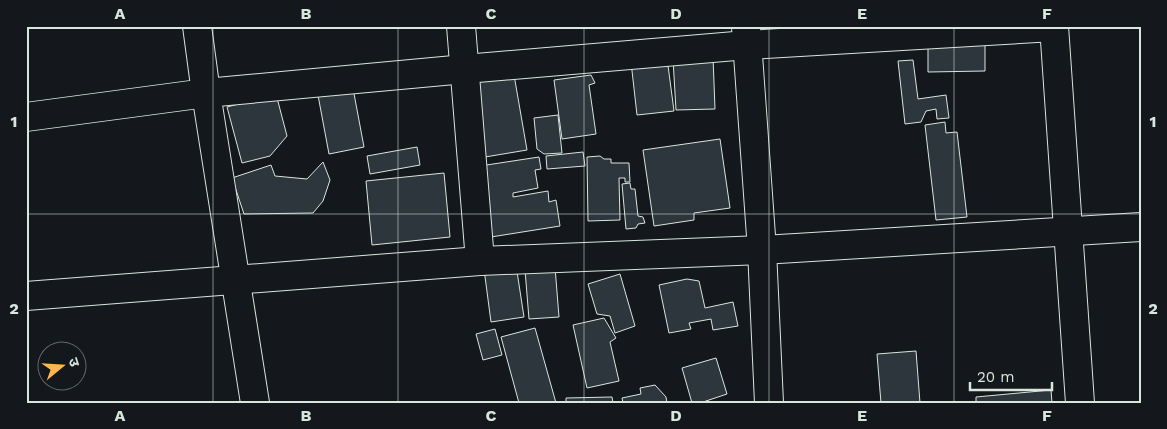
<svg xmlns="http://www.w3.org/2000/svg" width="1167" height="429" font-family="'Work Sans','Noto Sans Devanagari',sans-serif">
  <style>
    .building { fill: #2c363c; stroke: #d8e6dc }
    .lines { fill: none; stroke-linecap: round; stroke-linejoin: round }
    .minor-casing { stroke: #d8e6dc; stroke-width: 30 }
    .minor { stroke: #14181c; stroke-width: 28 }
    .grid { fill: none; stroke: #d8e6dc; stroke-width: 1; stroke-opacity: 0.55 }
    .neatline { fill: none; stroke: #d8e6dc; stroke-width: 2 }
    .grid-label { font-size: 16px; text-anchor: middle; font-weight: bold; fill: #d8e6dc }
  </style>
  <rect width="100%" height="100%" fill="#14181c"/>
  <g class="building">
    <polygon points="985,45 985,71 928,72 928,46"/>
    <polygon points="713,57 715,109 676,110 673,59"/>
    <polygon points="667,58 674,111 637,115 631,62"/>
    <polygon points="913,60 918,99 946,95 949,118 937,119 936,109 926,111 921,122 905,124 898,61"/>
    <polygon points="513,69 527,150 485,157 471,76"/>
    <polygon points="591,75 595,83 589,85 596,134 562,139 554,80"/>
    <polygon points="352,83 364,147 329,154 317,90"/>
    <polygon points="276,94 287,136 270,156 242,163 227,107"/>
    <polygon points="558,115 562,153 544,154 537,149 534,118"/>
    <polygon points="945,122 946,133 957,132 967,217 936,220 925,125"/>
    <polygon points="720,139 730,208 694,213 694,220 654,226 643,150"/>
    <polygon points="417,147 420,165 370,174 367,156"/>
    <polygon points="583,152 585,166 547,169 546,156"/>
    <polygon points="600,156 604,159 611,159 611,163 629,163 630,182 625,182 625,178 619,178 620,220 588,221 587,157"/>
    <polygon points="539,157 541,169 535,170 538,188 513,193 513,197 548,191 549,202 556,200 560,226 491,237 480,166"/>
    <polygon points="323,162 330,180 323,201 313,213 244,214 232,178 271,165 275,176 307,179"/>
    <polygon points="444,173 450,237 372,245 366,181"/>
    <polygon points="630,183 631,189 635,189 638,216 643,217 645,223 638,224 636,228 626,229 622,184"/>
    <polygon points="516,265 524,317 491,322 484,269"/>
    <polygon points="555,267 559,317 529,319 525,270"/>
    <polygon points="620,274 635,326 615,333 610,316 597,314 588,284"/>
    <polygon points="687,279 699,281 705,308 733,302 738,326 713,330 711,319 689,323 691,329 669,333 659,285"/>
    <polygon points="604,318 616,338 610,342 619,381 587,388 573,325"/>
    <polygon points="535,328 556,403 519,403 501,337"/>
    <polygon points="495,329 502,355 483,360 476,334"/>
    <polygon points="916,351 920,403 881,403 877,354"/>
    <polygon points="716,358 727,394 700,403 692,403 682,368"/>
    <polygon points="655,385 666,397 667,403 623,403 622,398 641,394 640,388"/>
    <polygon points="1051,390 1052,403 976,403 976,397"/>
    <polygon points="612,397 613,403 566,403 566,398"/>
  </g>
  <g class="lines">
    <defs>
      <g id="minor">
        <polyline points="197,26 206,93 255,403"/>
        <polyline points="461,26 480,261"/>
        <polyline points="1054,26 1080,403"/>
        <polyline points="746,27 762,250 769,403"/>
        <polyline points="26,117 206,93 465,69 747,45 1054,27"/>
        <polyline points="26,296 480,261 762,250 1141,227"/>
      </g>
    </defs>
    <use href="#minor" class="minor-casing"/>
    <use href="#minor" class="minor"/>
  </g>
  <path class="grid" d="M213,26V403M398,26V403M584,26V403M769,26V403M954,26V403M26,214H1141"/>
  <rect width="1167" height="429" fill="none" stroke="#14181c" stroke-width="55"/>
  <g transform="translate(62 366) rotate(72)"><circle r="24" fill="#14181c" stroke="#626a69"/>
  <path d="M0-4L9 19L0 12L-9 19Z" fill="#ffb74d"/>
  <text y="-8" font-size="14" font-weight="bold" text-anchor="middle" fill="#d8e6dc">उ</text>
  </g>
  <path d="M970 382v8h82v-8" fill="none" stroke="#d8e6dc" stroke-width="2.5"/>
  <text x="977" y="382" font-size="15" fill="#d8e6dc" stroke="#14181c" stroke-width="4" paint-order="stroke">20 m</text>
  <rect x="28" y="28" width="1112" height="374" class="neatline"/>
  <g class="grid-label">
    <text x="120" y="19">A</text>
    <text x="306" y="19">B</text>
    <text x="491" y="19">C</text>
    <text x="676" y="19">D</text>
    <text x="862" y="19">E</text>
    <text x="1047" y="19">F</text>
    <text x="14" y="127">1</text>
    <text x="1153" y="127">1</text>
    <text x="14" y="314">2</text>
    <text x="1153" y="314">2</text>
    <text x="120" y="421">A</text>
    <text x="306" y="421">B</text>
    <text x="491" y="421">C</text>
    <text x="676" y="421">D</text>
    <text x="862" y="421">E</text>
    <text x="1047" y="421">F</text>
  </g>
</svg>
